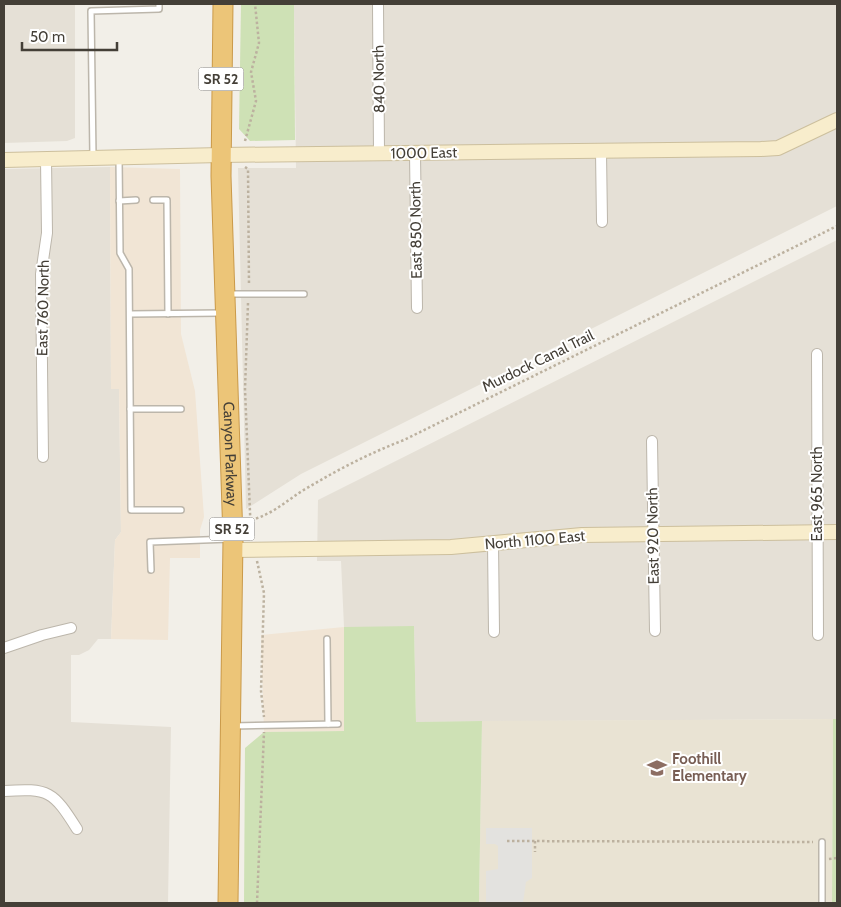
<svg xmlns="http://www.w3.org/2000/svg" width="841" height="907" font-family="Cabin,sans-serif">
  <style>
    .residential { fill: #e5e0d6 }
    .commercial { fill: #f1e5d5 }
    .education { fill: #e9e3d3 }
    .green { fill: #cee1b5 }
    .parking { fill: #e3e2df }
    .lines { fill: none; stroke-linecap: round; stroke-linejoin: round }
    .lane-casing { stroke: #bcb6ab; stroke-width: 8 }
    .street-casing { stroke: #bcb6ab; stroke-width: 12 }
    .secondary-casing { stroke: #ccbf9d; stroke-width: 16 }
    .highway-casing { stroke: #ca9a4a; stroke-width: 21 }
    .path { stroke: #bcb19f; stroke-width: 2.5; stroke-dasharray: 2.5 2.5; stroke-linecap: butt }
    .lane { stroke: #fff; stroke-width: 5 }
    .street { stroke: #fff; stroke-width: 10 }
    .secondary { stroke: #f8edcc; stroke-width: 14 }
    .highway { stroke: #ecc578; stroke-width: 19 }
    .labels { text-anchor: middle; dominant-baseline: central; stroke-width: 4; stroke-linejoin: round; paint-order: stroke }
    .shield { fill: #fff; stroke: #7c7973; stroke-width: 1 }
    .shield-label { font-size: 14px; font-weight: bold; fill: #443f37 }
    .street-label { font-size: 15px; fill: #443f37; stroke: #fff }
    .education-label { font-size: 15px; font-weight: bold; fill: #785e54; stroke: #fff; text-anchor: start }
  </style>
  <rect width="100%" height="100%" fill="#f2efe8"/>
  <g class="residential">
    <polygon points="4,4 75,4 75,138 67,141 4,143"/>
    <polygon points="294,4 837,4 837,206 301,474 246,509 238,168 296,168"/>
    <polygon points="110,167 111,389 119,388 121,532 115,540 111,639 98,639 89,650 79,655 71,655 71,722 171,727 168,903 4,903 4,169"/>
    <polygon points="837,240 837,719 416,722 414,627 344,627 341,561 317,561 318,500"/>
  </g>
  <g class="commercial">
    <polygon points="110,167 180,169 181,334 195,391 204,517 200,530 200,558 170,558 168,640 111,639 115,540 121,532 119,389 111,389"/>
    <polygon points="344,627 344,731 264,732 261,635"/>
  </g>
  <polygon class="education" points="833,719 832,903 479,903 482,721"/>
  <g class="green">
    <polygon points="241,4 294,4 295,140 250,141 239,129"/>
    <polygon points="414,626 416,722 482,721 479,903 244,903 245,748 264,732 344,731 344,627"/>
    <polygon points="833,719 837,719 837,903 832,903"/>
  </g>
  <polygon class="parking" points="486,828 532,828 532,878 526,882 523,903 486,903 486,871 498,869 498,846 495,844 486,844"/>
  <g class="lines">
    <defs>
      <g id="lane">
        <polyline points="93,157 91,11 159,9 159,4"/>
        <polyline points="119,158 120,253 129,269 131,510 181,510"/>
        <polyline points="153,200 167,200 168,314"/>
        <polyline points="119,201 136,200"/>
        <polyline points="229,294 304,294"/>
        <polyline points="130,314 221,313"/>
        <polyline points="130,409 181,409"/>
        <polyline points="151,570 150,542 230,539"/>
        <polyline points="327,639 328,724"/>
        <polyline points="233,726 338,724"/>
        <polyline points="822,903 822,842"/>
      </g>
      <g id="street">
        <polyline points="378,4 379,154"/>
        <polyline points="601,152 602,222"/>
        <polyline points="415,153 417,308"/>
        <polyline points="817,354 818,635"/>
        <polyline points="652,441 655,631"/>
        <polyline points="43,457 41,274 47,233 46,160"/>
        <polyline points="493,543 494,632"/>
        <polyline points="4,648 42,635 71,628"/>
        <path d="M4,791C49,788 53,791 77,829"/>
      </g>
      <g id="secondary">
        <polyline points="4,160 221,155 761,149 778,148 837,120"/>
        <polyline points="233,550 451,547 582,535 837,532"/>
      </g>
      <g id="highway">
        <path id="s1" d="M223,4L221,176L233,539L228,903"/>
      </g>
    </defs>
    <use href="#lane" class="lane-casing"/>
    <use href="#street" class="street-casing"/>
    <use href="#secondary" class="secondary-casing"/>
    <use href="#highway" class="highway-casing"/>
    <g class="path">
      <polyline points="245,141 256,101 251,72 259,43 255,4"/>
      <polyline points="245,167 248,169 249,285"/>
      <polyline points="248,303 245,389 251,537"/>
      <path d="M251,520C274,514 288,499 307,488C339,469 370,453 404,440L837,226"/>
      <polyline points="257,561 264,593 261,691 264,717"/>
      <polyline points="507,841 813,842"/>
      <polyline points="535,841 535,852"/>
      <polyline points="829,859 837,858"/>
      <polyline points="257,903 264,732"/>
    </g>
    <use href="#lane" class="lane"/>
    <use href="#street" class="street"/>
    <use href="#secondary" class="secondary"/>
    <use href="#highway" class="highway"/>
  </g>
  <defs>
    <symbol id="school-bare" viewBox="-9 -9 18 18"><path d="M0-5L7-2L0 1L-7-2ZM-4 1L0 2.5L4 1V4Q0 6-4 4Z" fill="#8d6e63" stroke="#fff" stroke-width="2.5" paint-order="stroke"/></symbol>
  </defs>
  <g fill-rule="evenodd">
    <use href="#school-bare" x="643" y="754" width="28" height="28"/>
  </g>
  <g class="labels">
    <g class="shield">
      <rect x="198.5" y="67.5" width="45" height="23" rx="4"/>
      <rect x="209.5" y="517.5" width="45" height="23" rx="4"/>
    </g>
    <g class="shield-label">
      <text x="221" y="79">SR 52</text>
      <text x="232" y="529">SR 52</text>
    </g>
    <g class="street-label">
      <text transform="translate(379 79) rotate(-91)">840 North</text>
      <text transform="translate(424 153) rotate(-1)">1000 East</text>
      <text transform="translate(416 230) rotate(-91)">East 850 North</text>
      <text transform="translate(43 308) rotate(-89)">East 760 North</text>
      <text transform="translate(538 361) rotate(-26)">Murdock Canal Trail</text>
      <text stroke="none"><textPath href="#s1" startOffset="450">Canyon Parkway</textPath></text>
      <text transform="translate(817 494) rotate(-90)">East 965 North</text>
      <text transform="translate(653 536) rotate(-91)">East 920 North</text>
      <text transform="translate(535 540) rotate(-5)">North 1100 East</text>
    </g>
    <g class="education-label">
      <text x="672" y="759">Foothill<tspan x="672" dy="17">Elementary</tspan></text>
    </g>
  </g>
  <rect width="841" height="907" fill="none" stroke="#443f37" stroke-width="10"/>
  <path d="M22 42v8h95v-8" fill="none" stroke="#443f37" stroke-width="2.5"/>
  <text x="30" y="42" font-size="15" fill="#443f37" stroke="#ffffff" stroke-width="4" paint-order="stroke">50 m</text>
</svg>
